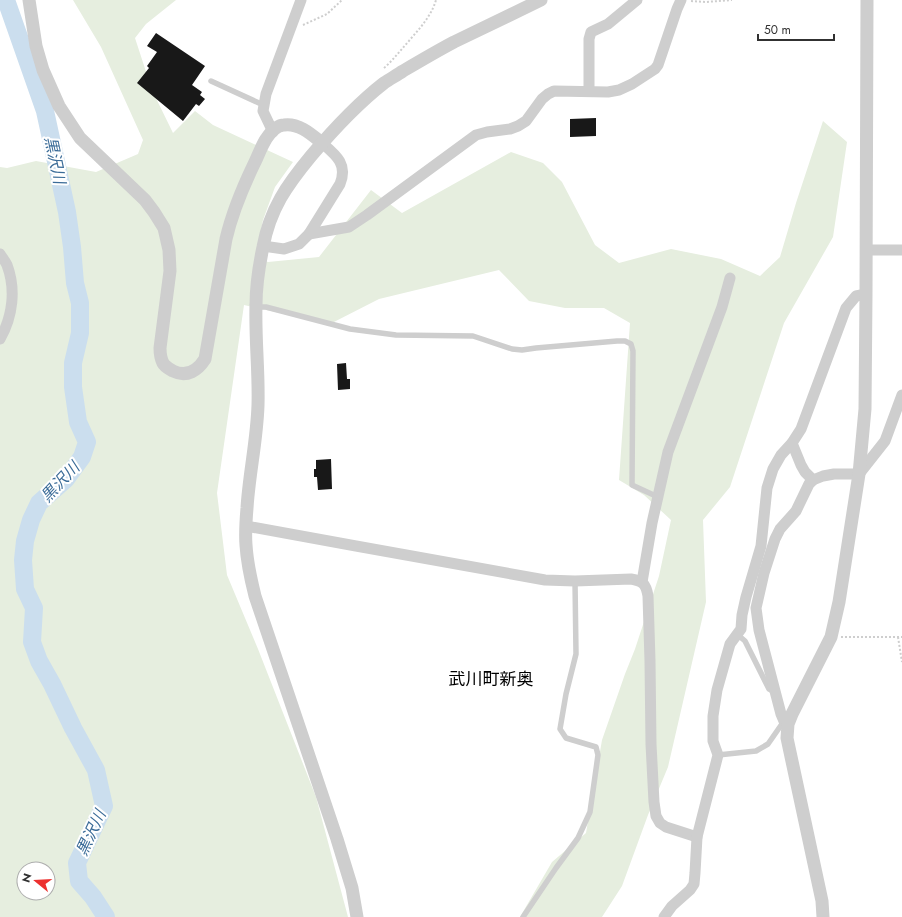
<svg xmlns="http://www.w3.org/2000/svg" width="902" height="917" font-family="Jost,'Noto Sans JP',sans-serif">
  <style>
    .green { fill: #e6eedf; fill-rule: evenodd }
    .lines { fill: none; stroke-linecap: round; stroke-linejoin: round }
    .river { stroke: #cbdeee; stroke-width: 18 }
    .building { fill: #181818 }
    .path { stroke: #cecece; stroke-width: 2; stroke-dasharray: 2 2; stroke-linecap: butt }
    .service { stroke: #cecece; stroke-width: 5.5 }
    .minor { stroke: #cecece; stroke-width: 11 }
    .tertiary { stroke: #cecece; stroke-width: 13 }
    .labels { text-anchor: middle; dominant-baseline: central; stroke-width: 4; stroke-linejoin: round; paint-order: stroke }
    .water-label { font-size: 16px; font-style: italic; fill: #3b6c98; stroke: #fff }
    .quarter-label { font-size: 17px; fill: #000; stroke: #fff }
  </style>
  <rect width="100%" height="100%" fill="#fff"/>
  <path class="green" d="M73,0H176L146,24L135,38L152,90L173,133L195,111L213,125L293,162L275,187L263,220L256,257L268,262L319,257L371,190L402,213L511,152L543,163L562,182L595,245L619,263L671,249L721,259L760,276L780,257L796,203L823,121L847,142L833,237L784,323L730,487L703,520L706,602L668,767L648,815L622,886L602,917H520L552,862L586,833L602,740L625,674L635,649L659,576L671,520L644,495L619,480L630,323L604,308H565L529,301L499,270L379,299L330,324L244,305L217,493L227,575L258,649L316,797L348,917H0V167L7,168L36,161L96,172L138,154L143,140L101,47ZM24,869H48V893H24Z"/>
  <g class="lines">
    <polyline class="river" points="6,0 45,111 67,212 72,247 75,283 80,303 80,333 73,363 73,387 78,422 87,442 82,457 66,479 39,503 31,520 25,541 23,560 25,589 34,608 32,642 39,661 52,684 73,728 96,770 104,806 77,863 79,881 93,897 106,917"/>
  </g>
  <g class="building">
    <polygon points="156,33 205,66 192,85 202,92 200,95 205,99 199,106 196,104 183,121 137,83 149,68 147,66 157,52 147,46"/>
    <polygon points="596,118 596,136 570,137 570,119"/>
    <polygon points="346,363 347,379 350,379 350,389 338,390 337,364"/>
    <polygon points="331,459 332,489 318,490 317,477 314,477 314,469 316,469 316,460"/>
  </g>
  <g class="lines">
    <g class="path">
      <polyline points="691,1 706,2 732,0"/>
      <polyline points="303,25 327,14 342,0"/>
      <path d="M384,68C393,60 400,51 408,42C419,29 431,17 436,0"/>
      <polyline points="841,637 902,637"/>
      <polyline points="898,637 902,662"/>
    </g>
    <g class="service">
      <polyline points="211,81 259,103 264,104"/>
      <polyline points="256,307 266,307 350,329 396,335 473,336 512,349 522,350 536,348 617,341 625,341 631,344 633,351 632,485 658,497"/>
      <polyline points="738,635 745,641 769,689 775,692"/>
      <polyline points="718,755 756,751 768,744 784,721"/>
      <polyline points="523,917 556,868 578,838 590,812 598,755 596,747 566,738 560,729 566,694 576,654 575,581"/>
    </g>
    <g class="minor">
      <polyline points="589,91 589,39 591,32 608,24 637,0"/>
      <polyline points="273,132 263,111 266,94 301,0"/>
      <polyline points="309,234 349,227 367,215 476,135 487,132 510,129 518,126 526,121 542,99 548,94 554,91 608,92 619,90 632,84 655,69 658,65 677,9 681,0"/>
      <path d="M263,246L284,249L299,244L309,234L340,184C348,164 336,155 322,143"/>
      <polyline points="866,250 902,250"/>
      <path d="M0,254C2,257 5,261 7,265C16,289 13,316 0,339"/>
      <polyline points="792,443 801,465 805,472 813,480"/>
      <path d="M246,526L356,546L545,580L575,581L631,579C643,581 646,584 648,596L650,661L651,744L654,802L656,816L660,823L666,827L697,837"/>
      <polyline points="642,582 652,523 668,452 722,307 730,278"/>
      <polyline points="788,724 784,721 781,714 759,630 756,608 764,573 775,539 780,529 796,511 809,484 813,480 823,476 834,474 859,474 885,441 902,395"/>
      <polyline points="664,917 672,906 690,890 694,884 695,873 697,837 718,755 713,741 713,716 717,690 730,644 741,629 742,615 746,597 761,546 767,488 773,469 781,455 792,443 801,429 846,308 856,296 866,294"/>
    </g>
    <g class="tertiary">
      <path d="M29,0L36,46L43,70L59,106L80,138L145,200L154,212L164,228L169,250L170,271L160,348C160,353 161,359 163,363C165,367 170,369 173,371C187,378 198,370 205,359L226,239C232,213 242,189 254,164C258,156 261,147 266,139C270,133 277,125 284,125C299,123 311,134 322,143"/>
      <path d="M357,917L352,888L337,839L255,596C251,580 247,562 246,545C245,533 246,520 247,508C249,474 257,440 258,405C259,372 255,339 256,305C256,286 259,266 263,247C270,209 287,185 311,156C333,130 357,104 384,83C390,79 397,75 403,71C420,61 437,51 454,42C483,28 512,14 541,0"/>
      <polyline points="823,917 822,901 787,738 788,724 792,714 831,637 839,602 859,474 865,409 866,294 867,0"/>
    </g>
  </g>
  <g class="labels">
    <g class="water-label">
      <text transform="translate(55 160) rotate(78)">黒沢川</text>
      <text transform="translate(60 482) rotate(-47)">黒沢川</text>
      <text transform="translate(91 833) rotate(-65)">黒沢川</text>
    </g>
    <g class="quarter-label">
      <text x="491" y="679">武川町新奥</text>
    </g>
  </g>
  <g transform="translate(36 881) rotate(288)"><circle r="19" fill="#ffffff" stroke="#adadad"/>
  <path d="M0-3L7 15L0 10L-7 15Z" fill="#ec312f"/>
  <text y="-6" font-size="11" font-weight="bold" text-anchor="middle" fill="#313131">N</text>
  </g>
  <path d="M758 34v6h76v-6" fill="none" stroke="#313131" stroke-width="2"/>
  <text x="764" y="34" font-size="12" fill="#313131" stroke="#ffffff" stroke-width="3" paint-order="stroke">50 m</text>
</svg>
